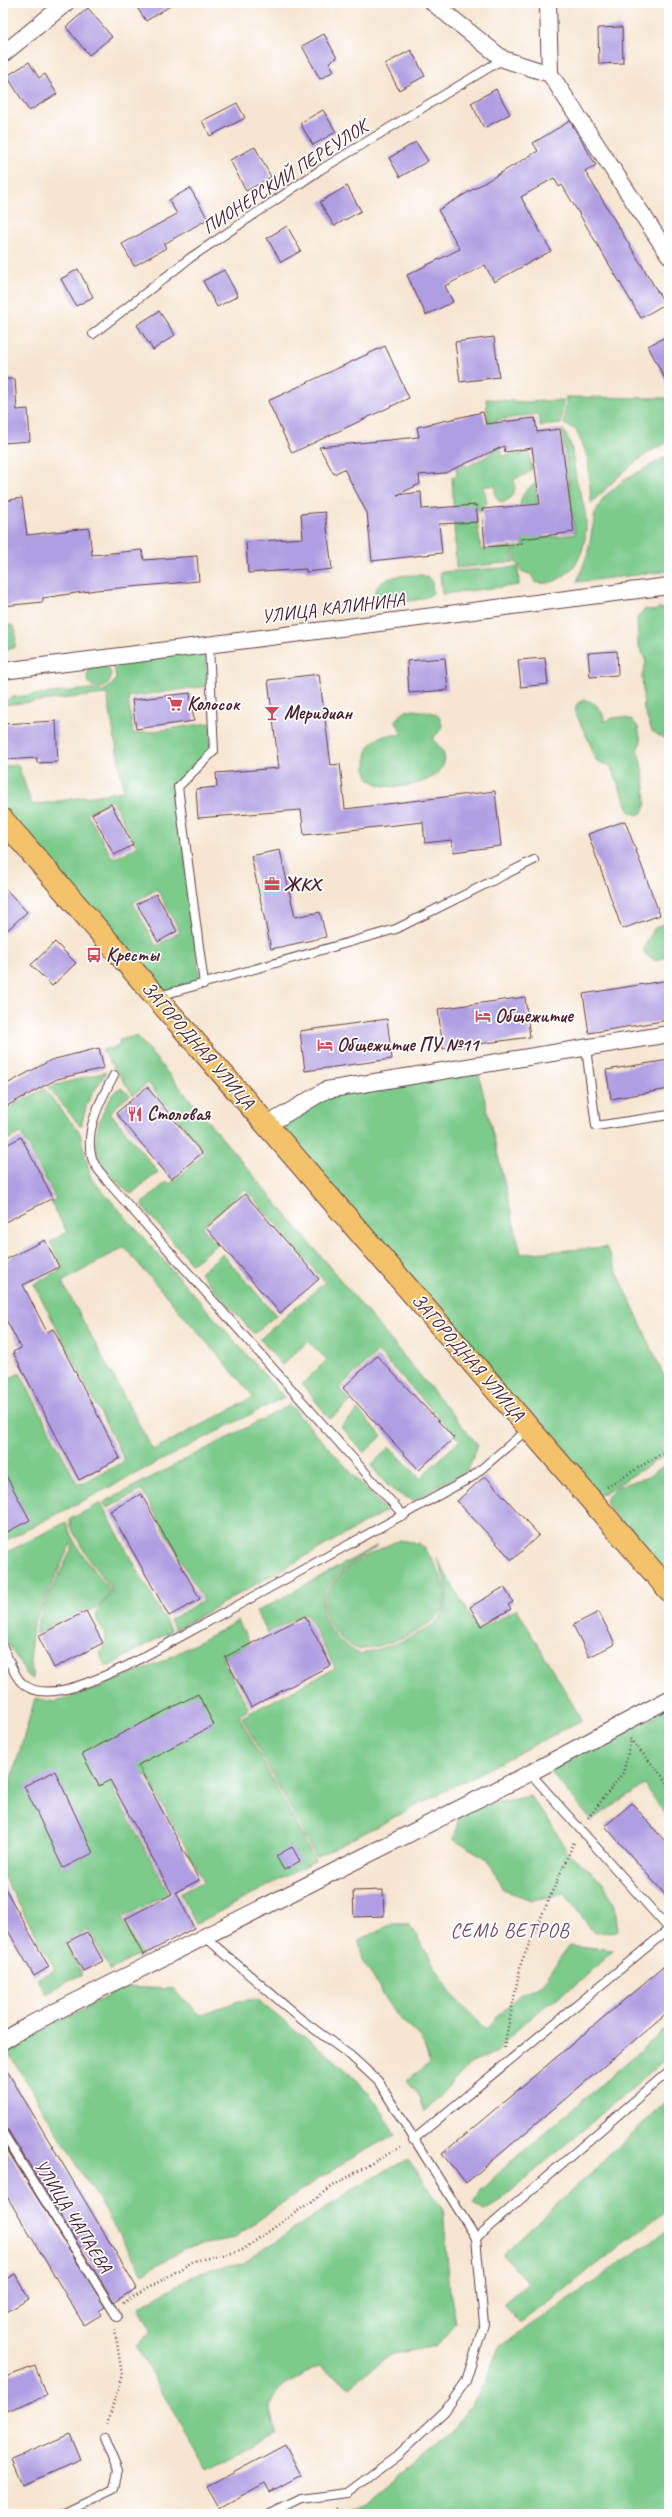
<svg xmlns="http://www.w3.org/2000/svg" width="672" height="2517" font-family="Caveat,sans-serif">
  <style>
    .green { fill: #7ccb8b; stroke: #63755b; fill-rule: evenodd }
    .building { fill: #af9ee2 }
    .lines { fill: none; stroke-linecap: round; stroke-linejoin: round }
    .lane-casing { stroke: #643d44; stroke-width: 10 }
    .street-casing { stroke: #643d44; stroke-width: 18 }
    .highway-casing { stroke: #643d44; stroke-width: 24 }
    .path { stroke: #643d44; stroke-width: 2.5; stroke-dasharray: 1 3; stroke-linecap: butt }
    .lane { stroke: #fff; stroke-width: 8 }
    .street { stroke: #fff; stroke-width: 16 }
    .highway { stroke: #f3c26a; stroke-width: 22 }
    .labels { text-anchor: middle; dominant-baseline: central; stroke-width: 3.5; stroke-linejoin: round; paint-order: stroke }
    .street-label { font-size: 19px; fill: #4a1f2b; stroke: #fff }
    .poi-label { font-size: 19px; font-weight: bold; fill: #4a1f2b; stroke: #fff; text-anchor: start }
    .neighbourhood-label { font-size: 20px; letter-spacing: 1px; fill: #6d4b6b; stroke: #fff }
  </style>
  <rect width="100%" height="100%" fill="#fff"/>
  <filter id="ink" filterUnits="userSpaceOnUse"><feTurbulence type="fractalNoise" baseFrequency=".025" numOctaves="2"/><feDisplacementMap in="SourceGraphic" scale="8" xChannelSelector="R" yChannelSelector="G"/><feConvolveMatrix kernelMatrix="1 2 1 2 8 2 1 2 1" color-interpolation-filters="sRGB"/></filter>
  <filter id="wash" filterUnits="userSpaceOnUse"><feTurbulence type="fractalNoise" baseFrequency=".012" numOctaves="4" result="noise"/><feDisplacementMap in="SourceGraphic" scale="16" xChannelSelector="R" yChannelSelector="G"/><feGaussianBlur stdDeviation="0.9" result="paint"/><feColorMatrix in="noise" values="0 0 0 0 0 0 0 0 0 0 0 0 0 0 0 0 0 1.4 0 .05"/><feComposite in="paint" operator="in"/></filter>
  <g filter="url(#wash)">
    <rect width="100%" height="100%" fill="#f6e6d1"/>
    <g class="green">
      <path d="M566,397L669,398V442C635,457 617,479 591,503L588,457L576,430L564,424Z"/>
      <path d="M486,399L527,402L563,400L561,424L540,426L538,414L497,420L502,456L529,452L532,469L527,474L514,479C516,491 515,497 504,502L499,501L495,495V485L482,487L485,492L487,503L476,514L481,550L513,547L514,562L456,568L452,477L457,475L456,455H459L466,467L493,453L485,436L489,432Z"/>
      <path d="M562,429C574,442 573,461 576,478C578,488 582,497 584,507C589,529 585,560 566,574C556,582 548,585 535,582L531,574L523,573L516,562L515,547H523C521,525 511,496 535,484L543,538L575,534Z"/>
      <polygon points="669,455 669,571 577,582 588,553 595,513 604,497 623,481"/>
      <polygon points="518,567 519,585 442,594 440,572"/>
      <path d="M423,575L432,580L433,593C421,603 395,602 379,602L374,595C379,574 405,575 423,575Z"/>
      <polygon points="659,608 669,610 669,737 663,738 652,731 644,710 642,676 646,662 638,644 637,618 645,609 655,611"/>
      <polygon points="3,624 13,626 16,632 15,647 3,652"/>
      <path d="M205,649L208,686L128,697L133,734L210,723L211,749L176,785L200,981L157,993L3,813V766L18,765L32,805L124,791L107,694L3,705V702L13,697L90,689C102,693 110,690 116,678L115,671L109,661ZM112,800L137,847L113,859L87,813ZM157,889L180,932L156,946L133,903Z"/>
      <circle cx="99" cy="676" r="12"/>
      <path d="M584,700C594,700 605,712 604,722C616,715 630,715 638,727L641,742L637,749C641,758 649,801 644,810C643,813 640,814 637,815L630,812L610,765L598,763L592,752V748L575,712L577,704Z"/>
      <path d="M414,710C429,713 442,709 442,729L432,739C477,776 387,801 369,778C364,771 367,765 366,758C366,748 375,738 384,736C389,734 396,736 402,734L395,720L405,711Z"/>
      <polygon points="669,920 669,955 656,961 645,954 644,948 654,929"/>
      <path d="M137,1036L478,1445L468,1470L414,1500C394,1495 382,1481 371,1465L390,1447L420,1478L460,1440L378,1352L339,1388L351,1401L330,1419L302,1384L327,1360L308,1341L282,1365L260,1339L325,1282L245,1189L202,1227L217,1244L192,1264L141,1205L167,1181L170,1184L205,1153L148,1083L133,1095L102,1050L120,1046L119,1040Z"/>
      <polygon points="478,1071 521,1254 606,1247 669,1387 669,1453 594,1499 273,1127 327,1093"/>
      <polygon points="106,1072 87,1103 81,1127 48,1087"/>
      <path d="M121,1088L130,1095L110,1112L158,1172L131,1194C118,1185 101,1166 97,1151C93,1137 100,1118 106,1106C110,1099 113,1090 121,1088Z"/>
      <path d="M44,1089L80,1133L91,1178L284,1397L3,1542V1381L20,1373L78,1485L125,1461L34,1284L63,1268L50,1242L67,1232L51,1202L56,1199L21,1133L3,1142V1111ZM124,1247L254,1397L153,1450L62,1282Z"/>
      <polygon points="222,1254 276,1315 254,1334 200,1273"/>
      <polygon points="290,1405 386,1511 175,1630 170,1620 203,1600 142,1490 107,1508 104,1502"/>
      <polygon points="358,1410 382,1436 364,1453 341,1427"/>
      <polygon points="669,1462 669,1581 606,1504 605,1498 616,1487 648,1477"/>
      <path d="M101,1503L171,1631L107,1667L103,1662L100,1652C117,1632 91,1627 97,1611C100,1605 107,1599 111,1594V1588L91,1563L70,1526V1519Z"/>
      <path d="M66,1522C71,1540 86,1561 98,1576C101,1580 108,1585 109,1590C111,1599 95,1609 89,1612L87,1608L36,1634C34,1621 66,1562 73,1546L70,1545L33,1626L30,1653L33,1679L26,1674L3,1635V1554Z"/>
      <path d="M400,1540L419,1543C433,1557 454,1592 441,1612C426,1633 383,1646 359,1650C337,1640 314,1615 329,1589C340,1568 379,1548 400,1540Z"/>
      <path d="M378,1545C364,1556 346,1566 334,1579C307,1608 331,1640 360,1654C383,1648 434,1634 444,1611C451,1593 443,1573 436,1557L478,1630L517,1609L582,1720L316,1858L242,1717L335,1668L306,1613L268,1633L256,1612Z"/>
      <polygon points="238,1621 250,1643 222,1658 249,1709 239,1716 315,1861 196,1924 180,1894 204,1881 146,1775 114,1792 169,1893 122,1918 141,1954 110,1970 88,1929 65,1942 82,1974 46,1993 37,1979 55,1969 3,1876 3,1809 35,1698 55,1702 92,1690 157,1664"/>
      <polygon points="669,1703 669,1820 645,1785 591,1820 550,1771 604,1736 652,1718"/>
      <polygon points="530,1796 550,1822 568,1853 603,1882 615,1906 618,1931 594,1933 565,1894 532,1900 503,1890 488,1859 454,1840 459,1816 478,1806"/>
      <polygon points="392,1924 409,1924 453,1996 486,2029 519,1995 542,1984 569,1945 613,1950 581,1981 524,2022 497,2052 470,2064 425,2111 419,2095 407,2080 430,2063 421,2038 396,2015 363,1961 359,1940"/>
      <path d="M124,1987L174,1989L200,2015L238,2001L257,1999C292,2031 336,2055 367,2091C378,2103 386,2120 395,2134L343,2163L285,2201L234,2238L186,2248L143,2274L7,2049Z"/>
      <polygon points="669,2026 669,2056 496,2204 484,2210 474,2204 481,2190 505,2167"/>
      <polygon points="669,2099 669,2208 520,2323 504,2304 528,2283 503,2255"/>
      <polygon points="408,2159 443,2208 450,2291 456,2323 436,2346 389,2355 350,2387 319,2366 283,2387 269,2406 276,2433 206,2470 136,2346 151,2332 138,2308 200,2272 242,2264 358,2186"/>
      <polygon points="669,2229 669,2514 338,2514 367,2501 453,2431 485,2384 499,2347"/>
    </g>
    <g id="blocks">
      <g class="building">
        <polygon points="134,3 175,3 146,21"/>
        <polygon points="88,8 112,37 89,55 66,27"/>
        <polygon points="622,27 623,63 599,64 598,28"/>
        <polygon points="324,34 337,58 329,62 334,71 320,79 302,46"/>
        <polygon points="411,50 425,76 399,90 385,64"/>
        <polygon points="29,62 39,78 45,74 57,94 29,111 7,76"/>
        <polygon points="496,89 510,114 484,128 471,103"/>
        <polygon points="237,103 245,118 210,136 202,121"/>
        <polygon points="323,110 336,132 313,145 300,123"/>
        <polygon points="570,121 596,165 585,171 665,304 641,318 562,185 559,187 554,178 521,197 551,251 494,282 485,265 445,286 453,302 426,315 407,275 460,249 438,210 538,151 533,143"/>
        <polygon points="416,142 428,161 400,177 389,158"/>
        <polygon points="255,147 271,177 246,191 230,160"/>
        <polygon points="347,186 361,211 334,226 320,202"/>
        <polygon points="190,188 208,219 164,244 166,248 134,266 122,244 177,214 169,200"/>
        <polygon points="287,226 301,251 281,262 267,238"/>
        <polygon points="78,269 93,297 76,306 61,279"/>
        <polygon points="224,270 238,296 217,307 203,281"/>
        <polygon points="159,311 175,335 153,350 137,325"/>
        <polygon points="669,335 669,387 648,346"/>
        <polygon points="494,337 499,377 460,382 455,342"/>
        <polygon points="385,346 409,398 292,453 268,401"/>
        <polygon points="3,379 15,379 17,410 28,409 30,441 3,443"/>
        <polygon points="483,412 486,424 535,418 537,432 560,429 574,532 521,539 522,544 485,547 482,509 540,504 532,448 505,452 504,446 445,473 419,475 420,484 397,495 421,492 422,509 476,505 478,522 439,524 442,553 372,561 367,513 344,469 334,474 319,447 419,437 417,427"/>
        <polygon points="22,498 27,535 89,528 92,555 142,550 144,560 197,556 199,581 96,590 43,598 43,602 3,606 3,501"/>
        <polygon points="325,512 332,569 306,572 306,569 248,573 246,542 303,538 301,514"/>
        <polygon points="617,651 618,675 590,677 588,653"/>
        <polygon points="445,658 448,690 409,693 407,661"/>
        <polygon points="545,658 548,684 521,687 518,660"/>
        <polygon points="319,674 331,765 340,764 345,809 495,791 501,846 453,852 452,840 425,843 423,822 304,835 301,810 198,818 196,789 217,787 216,773 279,768 268,680"/>
        <polygon points="190,693 194,721 136,729 132,700"/>
        <polygon points="56,721 58,762 37,763 37,758 3,760 3,724"/>
        <polygon points="111,804 133,845 114,855 92,814"/>
        <polygon points="625,821 660,915 622,929 588,834"/>
        <polygon points="280,850 295,917 320,912 326,937 271,949 251,856"/>
        <polygon points="3,886 27,912 3,934"/>
        <polygon points="156,894 177,931 158,942 137,904"/>
        <polygon points="55,942 76,963 52,986 31,965"/>
        <polygon points="669,980 669,1020 589,1033 583,994"/>
        <polygon points="525,997 530,1037 443,1049 438,1009"/>
        <polygon points="387,1019 392,1059 305,1071 300,1031"/>
        <polygon points="99,1048 104,1068 57,1079 3,1108 3,1086 51,1060"/>
        <polygon points="669,1060 669,1089 611,1099 606,1070"/>
        <polygon points="147,1087 202,1153 171,1179 116,1113"/>
        <polygon points="21,1137 53,1198 3,1223 3,1147"/>
        <polygon points="245,1194 319,1279 280,1313 206,1228"/>
        <polygon points="45,1240 59,1267 23,1285 47,1332 53,1329 120,1458 79,1480 13,1352 21,1348 3,1314 3,1261"/>
        <polygon points="377,1356 454,1438 419,1470 343,1388"/>
        <polygon points="3,1470 30,1520 3,1534"/>
        <polygon points="485,1476 539,1535 512,1560 457,1501"/>
        <polygon points="141,1494 200,1599 169,1616 110,1511"/>
        <polygon points="504,1587 513,1602 508,1605 511,1609 481,1626 470,1607"/>
        <polygon points="86,1611 103,1643 54,1668 38,1636"/>
        <polygon points="599,1612 615,1644 589,1657 573,1625"/>
        <polygon points="305,1616 331,1665 251,1707 225,1657"/>
        <polygon points="198,1694 214,1725 138,1765 199,1880 176,1892 194,1928 143,1955 125,1919 172,1894 110,1780 99,1786 82,1754"/>
        <polygon points="55,1771 93,1853 63,1868 24,1786"/>
        <polygon points="632,1803 669,1846 669,1899 605,1826"/>
        <polygon points="292,1847 300,1861 284,1870 276,1856"/>
        <polygon points="3,1885 49,1967 34,1976 3,1922"/>
        <polygon points="383,1890 384,1916 354,1917 353,1891"/>
        <polygon points="87,1932 103,1961 83,1971 67,1942"/>
        <polygon points="669,1962 669,2011 466,2183 442,2154"/>
        <polygon points="3,2064 137,2288 114,2302 8,2130 3,2128"/>
        <polygon points="3,2143 105,2307 99,2311 101,2315 84,2325 3,2190"/>
        <polygon points="15,2274 29,2299 3,2314 3,2281"/>
        <polygon points="35,2366 46,2396 3,2412 3,2378"/>
        <polygon points="70,2434 81,2460 23,2485 12,2459"/>
        <polygon points="285,2445 301,2475 270,2492 265,2483 219,2508 207,2487"/>
      </g>
    </g>
  </g>
  <g filter="url(#ink)">
    <use href="#blocks" fill-opacity="0" stroke="#643d44" stroke-width="1"/>
    <g class="lines">
      <defs>
        <g id="lane">
          <polyline points="93,334 190,258 320,170 503,59"/>
          <polyline points="204,984 178,787 214,751 209,645"/>
          <polyline points="159,996 396,929 534,860"/>
          <polyline points="586,1048 596,1126 669,1115"/>
          <path d="M114,1075C101,1099 81,1135 94,1163C97,1169 103,1175 107,1181L404,1516"/>
          <path d="M3,1647C8,1657 13,1675 22,1683C46,1706 100,1677 127,1666L472,1477L529,1428"/>
          <polyline points="530,1773 669,1929"/>
          <polyline points="205,1937 302,2020 351,2056 378,2081 476,2238 484,2324 466,2381 445,2411 397,2456 347,2493 301,2499 270,2514"/>
          <polyline points="3,2133 117,2317"/>
          <polyline points="413,2140 669,1929"/>
          <polyline points="476,2238 669,2071"/>
          <polyline points="60,2514 114,2488 118,2471 104,2438"/>
        </g>
        <g id="street">
          <polyline points="433,3 503,59 550,74 669,255"/>
          <polyline points="548,3 550,74"/>
          <polyline points="3,54 66,3"/>
          <polyline points="3,671 669,586"/>
          <polyline points="267,1125 326,1090 669,1034"/>
          <polyline points="3,2041 31,2024 530,1773 669,1699"/>
        </g>
        <polyline id="highway" points="3,820 669,1590"/>
      </defs>
      <use href="#lane" class="lane-casing"/>
      <use href="#street" class="street-casing"/>
      <use href="#highway" class="highway-casing"/>
      <g class="path">
        <polyline points="607,1487 669,1449"/>
        <polyline points="630,1739 669,1784"/>
        <polyline points="588,1818 623,1773 631,1740"/>
        <polyline points="504,2047 521,1963 574,1842"/>
        <polyline points="123,2303 194,2261 241,2251 336,2184 402,2146"/>
        <polyline points="107,2424 122,2375 115,2330"/>
        <polyline points="336,2508 341,2514"/>
      </g>
      <use href="#lane" class="lane"/>
      <use href="#street" class="street"/>
      <use href="#highway" class="highway"/>
    </g>
  </g>
  <defs>
    <symbol id="supermarket-bare" viewBox="-9 -9 18 18"><path d="M-6-5.5h2.5l.6 2H6L4.5 2H-2.5L-4.4-4H-6ZM-1.5 3.2a1.3 1.3 0 1 0 .1 0ZM3 3.2a1.3 1.3 0 1 0 .1 0Z" fill="#d1495b" stroke="#fff" stroke-width="2.5" paint-order="stroke"/></symbol>
    <symbol id="bar-bare" viewBox="-9 -9 18 18"><path d="M-6-5H6L.8 .8V4.5H3.5V6h-7V4.5H-.8V.8Z" fill="#d1495b" stroke="#fff" stroke-width="2.5" paint-order="stroke"/></symbol>
    <symbol id="office-bare" viewBox="-9 -9 18 18"><path d="M-6-3h4V-5.5h4V-3h4V5H-6ZM-1-4.5V-3h2v-1.5ZM-6 0V1H6V0Z" fill="#d1495b" stroke="#fff" stroke-width="2.5" paint-order="stroke"/></symbol>
    <symbol id="bus-bare" viewBox="-9 -9 18 18"><path d="M-5-6H5V4H4V6H2V4H-2V6H-4V4H-5ZM-3.5-4V0h7V-4ZM-3.5 1.2v1.5H-2V1.2ZM2 1.2v1.5H3.5V1.2Z" fill="#d1495b" stroke="#fff" stroke-width="2.5" paint-order="stroke"/></symbol>
    <symbol id="hotel-bare" viewBox="-9 -9 18 18"><path d="M-6-4.5h1.5V1H6V5H4.5V3h-9V5H-6ZM-4 0a1.8 1.8 0 1 1 3.6 0ZM.5 0V-2.5h3Q6-2.5 6 0Z" fill="#d1495b" stroke="#fff" stroke-width="2.5" paint-order="stroke"/></symbol>
    <symbol id="restaurant-bare" viewBox="-9 -9 18 18"><path d="M-5-6h1v4h1v-4h1v4h1v-4h1v5L-1.5 .5V6h-2V.5L-5-1ZM5-6V6H3V1.5H1.5Q1.5-4 5-6Z" fill="#d1495b" stroke="#fff" stroke-width="2.5" paint-order="stroke"/></symbol>
  </defs>
  <g fill-rule="evenodd">
    <use href="#supermarket-bare" x="164" y="693" width="22" height="22"/>
    <use href="#bar-bare" x="261" y="702" width="22" height="22"/>
    <use href="#office-bare" x="261" y="873" width="22" height="22"/>
    <use href="#bus-bare" x="83" y="944" width="22" height="22"/>
    <use href="#hotel-bare" x="472" y="1005" width="22" height="22"/>
    <use href="#hotel-bare" x="314" y="1034" width="22" height="22"/>
    <use href="#restaurant-bare" x="124" y="1103" width="22" height="22"/>
  </g>
  <g class="labels">
    <g class="street-label">
      <text transform="translate(285 177) rotate(-33)">ПИОНЕРСКИЙ ПЕРЕУЛОК</text>
      <text transform="translate(333 608) rotate(-7)">УЛИЦА КАЛИНИНА</text>
      <text transform="translate(198 1045) rotate(49)">ЗАГОРОДНАЯ УЛИЦА</text>
      <text transform="translate(468 1357) rotate(49)">ЗАГОРОДНАЯ УЛИЦА</text>
      <text transform="translate(73 2216) rotate(58)">УЛИЦА ЧАПАЕВА</text>
    </g>
    <g class="poi-label">
      <text x="187" y="704">Колосок</text>
      <text x="284" y="713">Меридиан</text>
      <text x="284" y="884">ЖКХ</text>
      <text x="106" y="955">Кресты</text>
      <text x="495" y="1016">Общежитие</text>
      <text x="337" y="1045">Общежитие ПУ №11</text>
      <text x="147" y="1114">Столовая</text>
    </g>
    <g class="neighbourhood-label">
      <text x="510" y="1930">СЕМЬ ВЕТРОВ</text>
    </g>
  </g>
  <rect width="672" height="2517" fill="none" stroke="#fff" stroke-width="16"/>
</svg>
